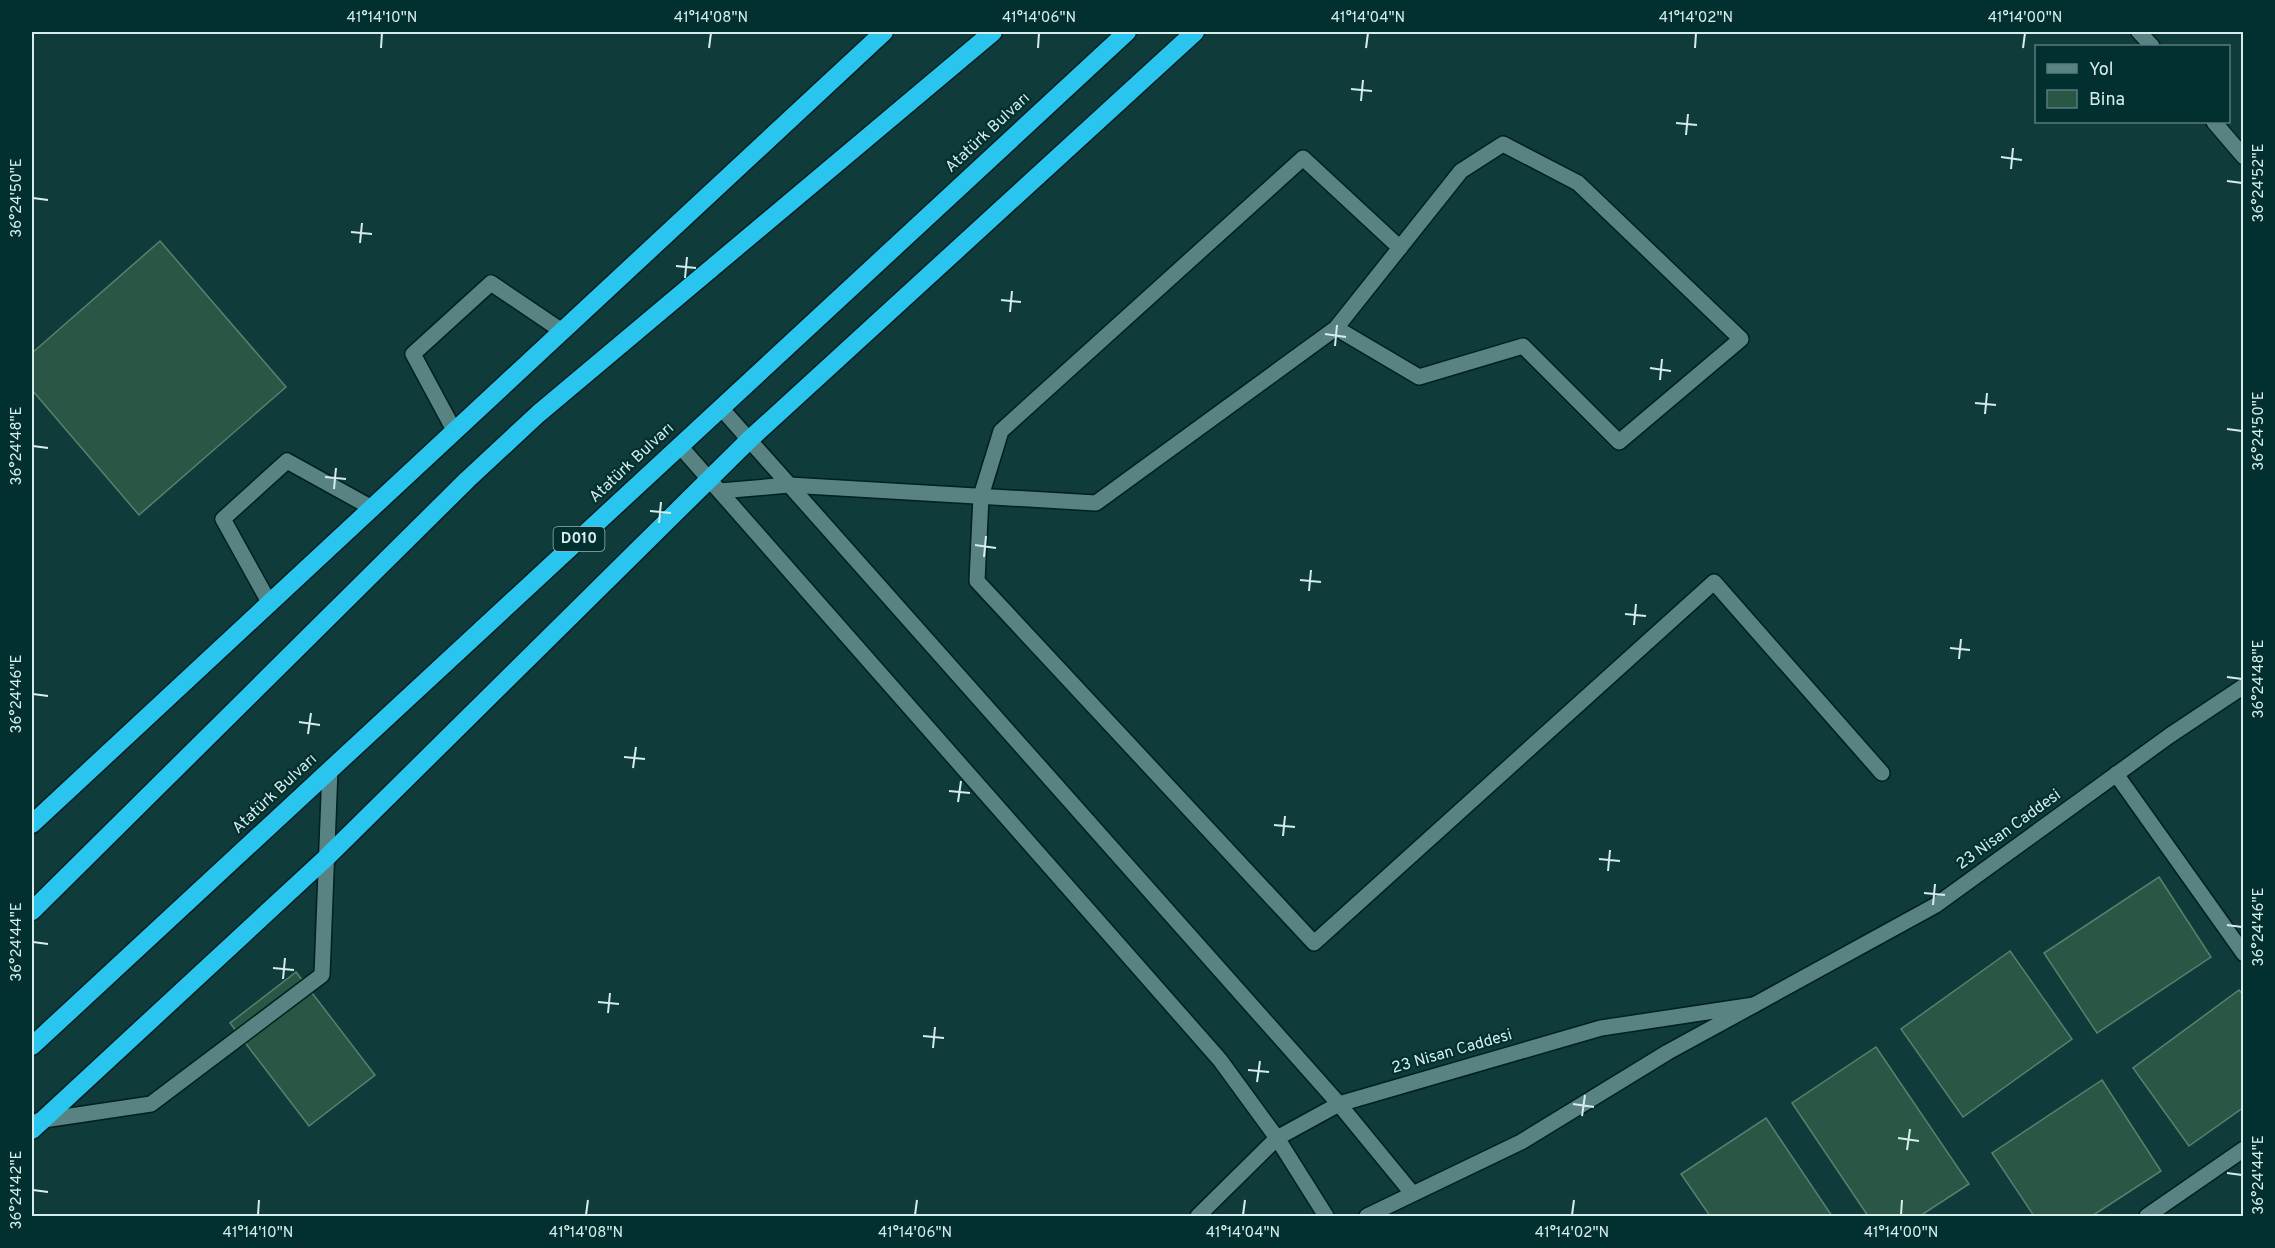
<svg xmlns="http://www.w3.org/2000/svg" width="2275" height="1248" font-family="Overpass,sans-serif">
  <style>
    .building { fill: #2a5745; stroke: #5c7f6f; stroke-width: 1.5 }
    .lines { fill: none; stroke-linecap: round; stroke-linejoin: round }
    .minor-casing { stroke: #012020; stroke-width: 18 }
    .highway-casing { stroke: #012020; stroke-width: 21 }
    .minor { stroke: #598382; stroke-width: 15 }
    .highway { stroke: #2ac5ef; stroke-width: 18 }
    .ticks { fill: none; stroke: #d7edec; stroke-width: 2 }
    .labels { text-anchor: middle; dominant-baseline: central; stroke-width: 4.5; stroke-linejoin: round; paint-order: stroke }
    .shield { fill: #023030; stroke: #97b4b4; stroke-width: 1.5 }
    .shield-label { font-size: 15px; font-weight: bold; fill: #d7edec }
    .street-label { font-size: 16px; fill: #d7edec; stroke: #023030 }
    .neatline { fill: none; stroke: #d7edec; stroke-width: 2 }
    .ticks-label { font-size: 15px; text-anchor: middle; fill: #d7edec }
  </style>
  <rect width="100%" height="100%" fill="#0f3b3a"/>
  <g class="building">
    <polygon points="160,241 286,387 139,515 32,390 32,353"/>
    <polygon points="2159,877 2211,957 2097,1033 2044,953"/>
    <polygon points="2010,951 2072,1039 1963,1117 1901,1029"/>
    <polygon points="296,972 375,1075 309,1126 230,1023"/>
    <polygon points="2239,990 2244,996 2244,1107 2189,1146 2133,1068"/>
    <polygon points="1876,1047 1969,1184 1920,1216 1868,1216 1792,1103"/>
    <polygon points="2102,1080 2161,1171 2092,1216 2034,1216 1992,1153"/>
    <polygon points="1766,1118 1832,1216 1710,1216 1681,1174"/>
  </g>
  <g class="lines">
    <defs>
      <g id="minor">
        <polyline points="2139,32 2152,46"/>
        <polyline points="2214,122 2244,157"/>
        <polyline points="1400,248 1303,158 1001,431 981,496 977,581 1314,943 1714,582 1882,773"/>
        <polyline points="721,408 1339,1104 1412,1193"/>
        <polyline points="455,432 413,354 491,283 562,331"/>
        <polyline points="679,445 1220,1060 1277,1138 1326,1216"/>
        <polyline points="720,491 789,485 1096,503 1336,328 1419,377 1523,346 1619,442 1741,339 1578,183 1503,144 1461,171 1336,328"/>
        <polyline points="270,604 223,519 287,461 372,508"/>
        <polyline points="2116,774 2244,954"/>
        <polyline points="1754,1005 1936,905 2169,736 2244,686"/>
        <polyline points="37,1121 151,1104 322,975 330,769"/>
        <polyline points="1198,1216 1277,1138 1339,1104 1601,1028 1754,1005 1668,1052 1521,1142 1367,1216"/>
        <polyline points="2147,1216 2244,1149"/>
      </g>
      <g id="highway">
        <polyline points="32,824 884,32"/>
        <polyline points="32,911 467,480 538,414 993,32"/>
        <polyline points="32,1046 1127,32"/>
        <polyline points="32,1130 327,857 749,440 1195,32"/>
      </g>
    </defs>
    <use href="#minor" class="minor-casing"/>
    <use href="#highway" class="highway-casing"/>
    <use href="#minor" class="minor"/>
    <use href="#highway" class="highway"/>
  </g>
  <path class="ticks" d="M381,48L382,33M709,48L711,33M1038,48L1039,33M1366,48L1368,33M1695,48L1696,33M2023,48L2025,33M1351,89L1372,91M1361,101L1363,80M1676,123L1697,125M1686,135L1688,114M2001,157L2022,160M2011,169L2013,148M2227,181L2242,183M33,198L48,200M351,232L372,234M360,243L362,223M676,266L696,268M685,278L687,257M1001,300L1021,302M1010,312L1012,291M1325,334L1346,337M1335,346L1337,325M1650,368L1671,371M1660,380L1662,359M1975,403L1996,405M1985,414L1987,393M2227,429L2242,431M33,446L48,448M325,477L346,479M334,489L336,468M650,511L671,513M659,523L661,502M975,545L996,548M984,557L986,536M1300,580L1321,582M1309,591L1311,570M1625,614L1646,616M1634,625L1636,604M1950,648L1970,650M1959,659L1961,639M2227,677L2242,679M33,694L48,696M299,722L320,725M308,734L311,713M624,757L645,759M633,768L636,747M949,791L970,793M958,802L961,781M1274,825L1295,827M1283,836L1285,816M1599,859L1620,861M1608,871L1610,850M1924,893L1945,895M1933,905L1935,884M2227,925L2242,927M33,942L48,944M273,968L294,970M283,979L285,958M598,1002L619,1004M608,1013L610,993M923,1036L944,1038M933,1048L935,1027M1248,1070L1269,1072M1257,1082L1260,1061M1573,1104L1594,1107M1582,1116L1585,1095M1898,1138L1919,1141M1907,1150L1910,1129M2227,1173L2242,1175M33,1190L48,1192M258,1215L259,1200M586,1215L588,1200M915,1215L917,1200M1243,1215L1245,1200M1572,1215L1574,1200M1901,1215L1902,1200"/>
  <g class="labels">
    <rect class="shield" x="553.5" y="527" width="51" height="24" rx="4.5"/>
    <g class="shield-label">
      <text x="579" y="539">D010</text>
    </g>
    <g class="street-label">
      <text transform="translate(988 133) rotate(-43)">Atatürk Bulvarı</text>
      <text transform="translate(632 463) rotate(-43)">Atatürk Bulvarı</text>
      <text transform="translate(275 794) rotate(-43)">Atatürk Bulvarı</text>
      <text transform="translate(2009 830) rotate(-36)">23 Nisan Caddesi</text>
      <text transform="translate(1452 1052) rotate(-16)">23 Nisan Caddesi</text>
    </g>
  </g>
  <rect width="2275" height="1248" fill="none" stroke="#023030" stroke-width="66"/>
  <rect x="2035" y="45" width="195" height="78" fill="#023030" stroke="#577c7b" stroke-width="1.5"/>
  <rect x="2047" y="64" width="30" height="9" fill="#598382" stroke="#577c7b" stroke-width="1.5"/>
  <text x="2089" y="75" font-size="18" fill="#d7edec">Yol</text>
  <rect x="2047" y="90" width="30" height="18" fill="#2a5745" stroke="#577c7b" stroke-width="1.5"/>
  <text x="2089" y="105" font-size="18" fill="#d7edec">Bina</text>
  <rect x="33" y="33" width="2209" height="1182" class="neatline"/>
  <g class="ticks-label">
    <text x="382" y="22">41°14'10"N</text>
    <text x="711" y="22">41°14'08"N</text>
    <text x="1039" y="22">41°14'06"N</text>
    <text x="1368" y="22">41°14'04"N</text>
    <text x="1696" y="22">41°14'02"N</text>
    <text x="2025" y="22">41°14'00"N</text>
    <text transform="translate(2258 183) rotate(-90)" y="5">36°24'52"E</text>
    <text transform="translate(16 198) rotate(-90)" y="5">36°24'50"E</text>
    <text transform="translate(2258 431) rotate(-90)" y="5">36°24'50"E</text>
    <text transform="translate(16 446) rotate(-90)" y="5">36°24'48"E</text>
    <text transform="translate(2258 679) rotate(-90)" y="5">36°24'48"E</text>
    <text transform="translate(16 694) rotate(-90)" y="5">36°24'46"E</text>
    <text transform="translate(2258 927) rotate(-90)" y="5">36°24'46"E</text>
    <text transform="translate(16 942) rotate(-90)" y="5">36°24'44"E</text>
    <text transform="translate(2258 1175) rotate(-90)" y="5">36°24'44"E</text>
    <text transform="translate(16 1190) rotate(-90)" y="5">36°24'42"E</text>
    <text x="258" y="1237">41°14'10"N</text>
    <text x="586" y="1237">41°14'08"N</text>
    <text x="915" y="1237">41°14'06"N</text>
    <text x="1243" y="1237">41°14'04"N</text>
    <text x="1572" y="1237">41°14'02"N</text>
    <text x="1901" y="1237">41°14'00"N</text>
  </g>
</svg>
